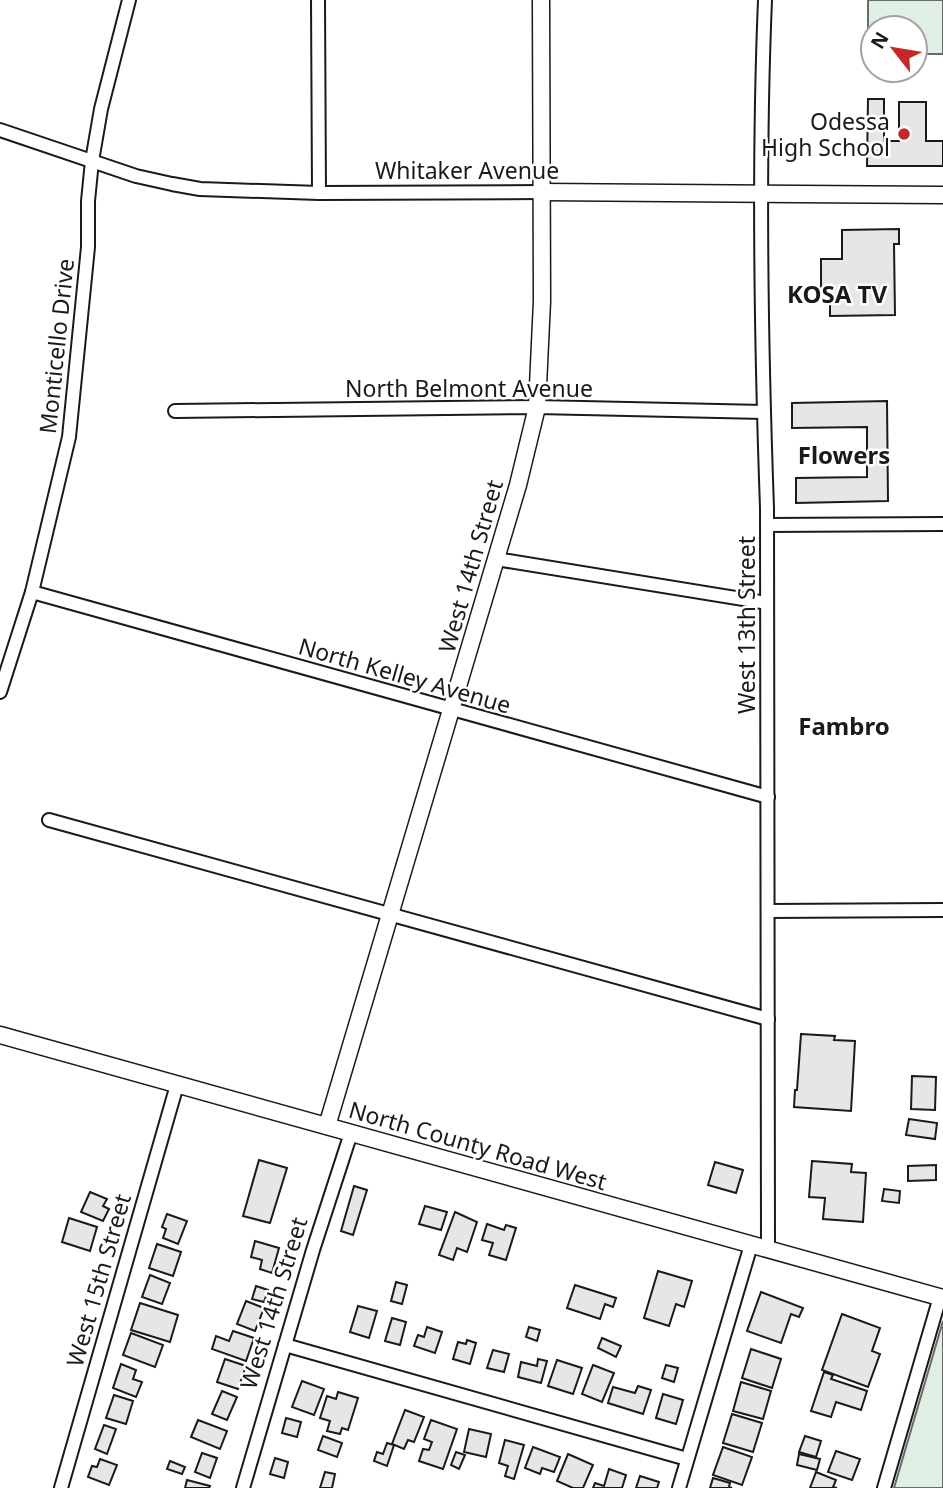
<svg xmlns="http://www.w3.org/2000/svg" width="943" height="1488" font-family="'Noto Sans',sans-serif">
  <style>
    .green { fill: #e0efe3; stroke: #6a6a6a; stroke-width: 2 }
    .building { fill: #e6e6e6; stroke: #1a1a1a; stroke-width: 2 }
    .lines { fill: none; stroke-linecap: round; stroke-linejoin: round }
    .street-casing { stroke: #1a1a1a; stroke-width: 16 }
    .secondary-casing { stroke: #1a1a1a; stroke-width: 19 }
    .street { stroke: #fff; stroke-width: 12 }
    .secondary { stroke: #fff; stroke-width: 16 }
    .poi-dot { fill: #c62828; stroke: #fff; stroke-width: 2.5 }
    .labels { text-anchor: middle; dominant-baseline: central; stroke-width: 5; stroke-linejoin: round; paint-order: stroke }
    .poi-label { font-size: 23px; fill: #1a1a1a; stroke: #fff; text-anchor: end }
    .street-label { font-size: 23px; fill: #1a1a1a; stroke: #fff }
    .neighbourhood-label { font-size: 24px; font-weight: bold; fill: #1a1a1a; stroke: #fff }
  </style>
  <rect width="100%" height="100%" fill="#fff"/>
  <g class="green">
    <polygon points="868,0 943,0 943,54 915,54 915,28 873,28 873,54 868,54"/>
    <polygon points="943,1321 943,1488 894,1488"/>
  </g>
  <g class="building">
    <polygon points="868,99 884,99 884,141 899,141 899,102 926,102 926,141 943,141 943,166 867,166"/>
    <polygon points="899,229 899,244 894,244 895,315 830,316 830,298 821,298 821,259 842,259 842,230"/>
    <polygon points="887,401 888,501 796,503 796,478 867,477 867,427 792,428 792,403"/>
    <polygon points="801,1034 835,1036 834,1040 855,1041 851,1111 794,1107 795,1090 797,1090"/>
    <polygon points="912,1076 936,1077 935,1110 911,1109"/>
    <polygon points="909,1119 937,1123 935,1139 906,1135"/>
    <polygon points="259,1160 287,1168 270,1223 243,1216"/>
    <polygon points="812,1161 852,1164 851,1172 866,1173 863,1222 823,1219 825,1198 809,1197"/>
    <polygon points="715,1162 743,1170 736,1193 708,1185"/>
    <polygon points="936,1165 936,1180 908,1181 908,1166"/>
    <polygon points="354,1186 367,1190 353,1235 341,1231"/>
    <polygon points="884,1189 900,1191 899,1203 882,1201"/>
    <polygon points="90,1192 107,1199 103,1206 109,1209 103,1221 81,1212"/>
    <polygon points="425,1206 447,1212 441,1230 419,1224"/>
    <polygon points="455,1212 477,1222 467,1252 457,1248 453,1260 439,1255"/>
    <polygon points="167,1214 187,1221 178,1244 163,1238 166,1229 162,1227"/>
    <polygon points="69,1218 97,1227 90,1251 62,1242"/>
    <polygon points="487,1224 504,1230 506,1225 516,1228 506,1260 489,1255 493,1243 482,1240"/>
    <polygon points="255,1241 279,1248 272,1273 260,1269 262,1260 251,1257"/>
    <polygon points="157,1244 181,1252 173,1276 149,1268"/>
    <polygon points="658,1271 692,1281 684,1307 676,1304 669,1326 644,1318"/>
    <polygon points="150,1275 170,1283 162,1304 142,1297"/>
    <polygon points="396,1282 407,1285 402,1304 391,1301"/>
    <polygon points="575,1285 616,1298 613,1307 605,1304 600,1319 567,1308"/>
    <polygon points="256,1286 268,1290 264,1302 252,1299"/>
    <polygon points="761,1292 803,1308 799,1317 791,1314 781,1343 747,1331"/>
    <polygon points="246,1301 264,1308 255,1331 237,1324"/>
    <polygon points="140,1303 178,1315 170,1342 131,1330"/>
    <polygon points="358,1306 377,1311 369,1338 350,1332"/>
    <polygon points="842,1314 880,1328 872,1351 880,1354 868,1387 822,1370"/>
    <polygon points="392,1318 406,1322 400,1345 385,1341"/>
    <polygon points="427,1327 442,1332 435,1353 414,1346 418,1335 424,1337"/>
    <polygon points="529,1327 540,1330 537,1341 526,1337"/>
    <polygon points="233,1331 254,1338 246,1361 212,1349 216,1336 229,1341"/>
    <polygon points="131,1333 163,1345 155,1367 123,1355"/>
    <polygon points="602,1338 621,1346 616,1357 598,1348"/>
    <polygon points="467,1340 476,1343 470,1364 453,1359 458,1342 466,1344"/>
    <polygon points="751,1349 781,1359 772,1388 742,1378"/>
    <polygon points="493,1350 509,1354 504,1372 487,1368"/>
    <polygon points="225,1359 246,1366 238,1389 217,1382"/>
    <polygon points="538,1359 547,1361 541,1383 518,1377 521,1362 537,1366"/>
    <polygon points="557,1360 582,1368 573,1394 548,1386"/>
    <polygon points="121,1364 136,1370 133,1379 142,1382 136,1397 113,1388"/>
    <polygon points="593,1365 614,1373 602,1402 582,1394"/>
    <polygon points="666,1365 678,1368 674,1382 662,1378"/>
    <polygon points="824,1372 833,1375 831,1379 867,1391 861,1410 836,1402 831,1417 811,1411"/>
    <polygon points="302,1381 324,1389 314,1415 292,1407"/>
    <polygon points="741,1382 771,1391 763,1419 733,1411"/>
    <polygon points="638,1386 651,1390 643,1414 608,1403 613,1387 635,1393"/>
    <polygon points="222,1391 237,1397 227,1420 212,1414"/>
    <polygon points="338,1392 358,1398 348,1430 342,1428 340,1434 327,1431 330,1421 320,1418 327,1396 336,1399"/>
    <polygon points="663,1394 683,1400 676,1424 656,1418"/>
    <polygon points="114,1395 133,1401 126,1424 106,1418"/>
    <polygon points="405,1410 424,1417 414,1442 408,1440 404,1449 392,1444"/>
    <polygon points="732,1414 762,1423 753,1452 723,1443"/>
    <polygon points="286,1418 301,1422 297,1437 282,1433"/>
    <polygon points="198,1420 227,1431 220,1449 191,1437"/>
    <polygon points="431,1420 457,1429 443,1469 419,1461 423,1449 429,1450 432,1442 424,1439"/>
    <polygon points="104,1425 116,1429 107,1454 95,1449"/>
    <polygon points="469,1429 491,1434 486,1457 464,1452"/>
    <polygon points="323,1436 342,1443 337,1457 318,1450"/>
    <polygon points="805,1436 821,1441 816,1457 799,1452"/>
    <polygon points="505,1440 524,1445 514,1479 505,1476 508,1466 499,1463"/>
    <polygon points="387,1443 394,1445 387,1466 374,1461 377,1452 383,1454"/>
    <polygon points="533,1447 560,1457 554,1472 542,1468 540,1474 525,1468"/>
    <polygon points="723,1447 752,1457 742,1485 713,1475"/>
    <polygon points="836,1451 860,1459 852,1480 828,1472"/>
    <polygon points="456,1452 465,1455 459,1469 451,1465"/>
    <polygon points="202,1453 217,1458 210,1478 195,1472"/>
    <polygon points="568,1454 593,1465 583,1488 573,1488 557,1481"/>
    <polygon points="799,1454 820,1459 817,1470 797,1465"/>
    <polygon points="275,1458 288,1462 284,1478 270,1474"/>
    <polygon points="100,1459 117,1465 109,1485 88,1477 92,1466 97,1467"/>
    <polygon points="170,1461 185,1467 182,1474 167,1469"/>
    <polygon points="609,1469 626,1475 622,1488 593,1488 595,1483 604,1486"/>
    <polygon points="325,1472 335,1474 332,1488 320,1488"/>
    <polygon points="816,1472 836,1480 833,1487 837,1488 810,1488"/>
    <polygon points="640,1476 659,1482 657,1488 636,1488"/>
    <polygon points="713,1478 730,1483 729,1487 732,1488 710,1488"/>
    <polygon points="187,1480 210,1486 209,1488 185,1488"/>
  </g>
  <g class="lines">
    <defs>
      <g id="street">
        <polyline points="318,0 319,193"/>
        <path d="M765,0C758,168 761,340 767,508L768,1250"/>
        <polyline points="0,130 136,176 172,184 200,189 319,193 542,192"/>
        <polyline points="175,411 537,407 764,412"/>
        <polyline points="767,525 943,524"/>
        <polyline points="496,559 767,603"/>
        <polyline points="32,592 768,797"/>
        <polyline points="0,692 32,592 69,437 88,247 88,201 92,161 101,109 129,0"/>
        <polyline points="49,820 768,1019"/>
        <polyline points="768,911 943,910"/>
        <polyline points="285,1345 687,1459"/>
        <polyline points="61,1488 177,1085"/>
        <polyline points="243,1488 313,1250 351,1133"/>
        <polyline points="679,1488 751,1245"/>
        <polyline points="884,1488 940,1297"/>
      </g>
      <g id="secondary">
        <polyline points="542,192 943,195"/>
        <polyline points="0,1035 943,1298"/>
        <polyline points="327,1126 518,485 537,407 542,301 541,0"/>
      </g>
    </defs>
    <use href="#street" class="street-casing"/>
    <use href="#secondary" class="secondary-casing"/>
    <use href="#street" class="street"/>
    <use href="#secondary" class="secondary"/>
  </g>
  <circle class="poi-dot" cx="904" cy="134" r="7"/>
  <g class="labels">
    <g class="poi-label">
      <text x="890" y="121">Odessa<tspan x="890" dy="26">High School</tspan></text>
    </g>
    <g class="street-label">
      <text x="467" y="170">Whitaker Avenue</text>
      <text transform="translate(56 346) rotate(-84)">Monticello Drive</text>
      <text x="469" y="388">North Belmont Avenue</text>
      <text transform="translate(470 566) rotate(-74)">West 14th Street</text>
      <text transform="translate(746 625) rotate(-90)">West 13th Street</text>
      <text transform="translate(405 675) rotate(16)">North Kelley Avenue</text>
      <text transform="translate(478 1145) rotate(16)">North County Road West</text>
      <text transform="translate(98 1280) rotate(-74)">West 15th Street</text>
      <text transform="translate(273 1303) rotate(-73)">West 14th Street</text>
    </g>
    <g class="neighbourhood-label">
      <text x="837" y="293">KOSA TV</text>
      <text x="844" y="454">Flowers</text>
      <text x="844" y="725">Fambro</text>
    </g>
  </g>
  <g transform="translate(894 49) rotate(301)"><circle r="33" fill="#ffffff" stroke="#a3a3a3" stroke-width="2"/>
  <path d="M0-5L12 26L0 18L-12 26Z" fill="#c62828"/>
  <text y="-10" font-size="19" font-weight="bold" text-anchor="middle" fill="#1a1a1a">N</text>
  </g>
</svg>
